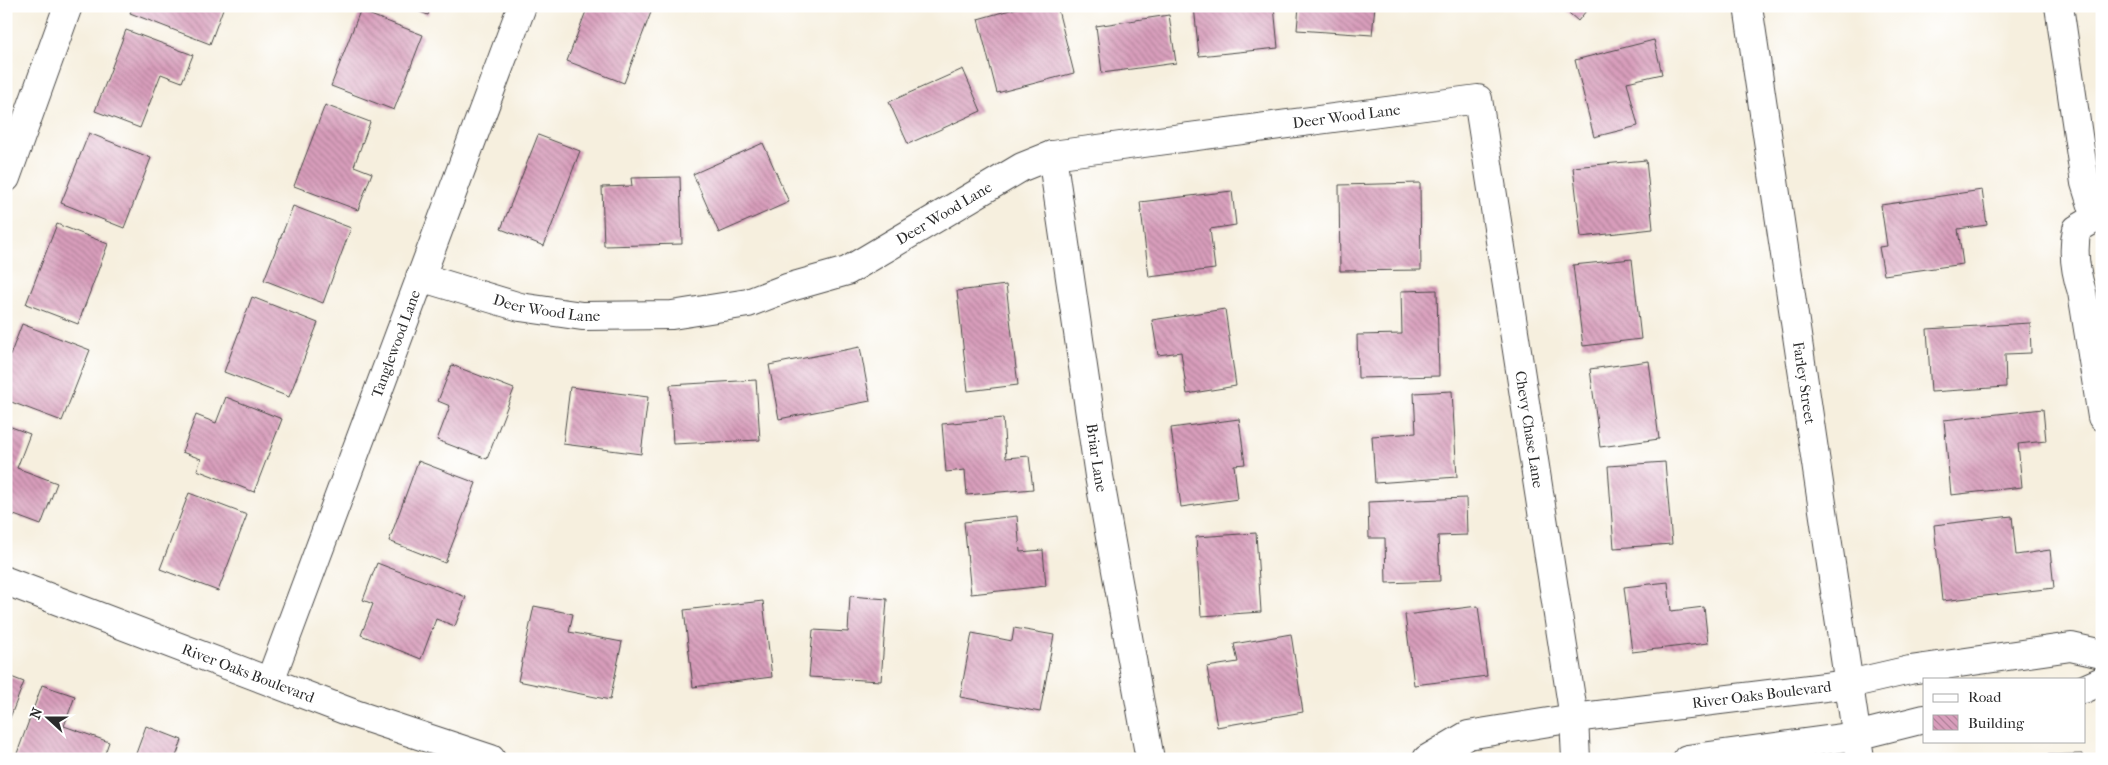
<svg xmlns="http://www.w3.org/2000/svg" width="2108" height="765" font-family="'IM FELL French Canon',serif">
  <style>
    .building { fill: url(#building-back-hatch) }
    .lines { fill: none; stroke-linecap: round; stroke-linejoin: round }
    .minor-casing { stroke: #494846; stroke-width: 30 }
    .minor { stroke: #fff; stroke-width: 28 }
    .labels { text-anchor: middle; dominant-baseline: central; stroke-width: 4; stroke-linejoin: round; paint-order: stroke }
    .street-label { font-size: 15px; fill: #2b2b2b; stroke: #fff }
  </style>
  <defs>
    <pattern id="building-back-hatch" width="6" height="6" patternUnits="userSpaceOnUse" patternTransform="scale(1.25)"><rect width="6" height="6" fill="#d89dbb"/><path d="M-1 5l2 2M0 0l6 6M5-1l2 2" fill="none" stroke="#af8098"/></pattern>
  </defs>
  <rect width="100%" height="100%" fill="#fff"/>
  <filter id="ink" filterUnits="userSpaceOnUse"><feTurbulence type="fractalNoise" baseFrequency=".02" numOctaves="2"/><feDisplacementMap in="SourceGraphic" scale="10" xChannelSelector="R" yChannelSelector="G"/><feConvolveMatrix kernelMatrix="1 2 1 2 8 2 1 2 1" color-interpolation-filters="sRGB"/></filter>
  <filter id="wash" filterUnits="userSpaceOnUse"><feTurbulence type="fractalNoise" baseFrequency=".0096" numOctaves="4" result="noise"/><feDisplacementMap in="SourceGraphic" scale="20" xChannelSelector="R" yChannelSelector="G"/><feGaussianBlur stdDeviation="1.12" result="paint"/><feColorMatrix in="noise" values="0 0 0 0 0 0 0 0 0 0 0 0 0 0 0 0 0 1.4 0 .05"/><feComposite in="paint" operator="in"/></filter>
  <g filter="url(#wash)">
    <rect width="100%" height="100%" fill="#f6efde"/>
    <g id="blocks">
      <g class="building">
        <polygon points="133,6 224,6 210,44 130,13"/>
        <polygon points="405,6 431,6 428,15"/>
        <polygon points="588,6 653,7 624,83 567,61"/>
        <polygon points="1024,6 1057,6 1074,73 997,93 978,19"/>
        <polygon points="1194,6 1274,6 1278,48 1199,56"/>
        <polygon points="1299,6 1375,6 1372,35 1297,30"/>
        <polygon points="1561,6 1590,6 1578,21"/>
        <polygon points="360,11 423,35 394,110 331,86"/>
        <polygon points="1169,15 1176,63 1102,73 1096,26"/>
        <polygon points="126,30 193,55 182,82 161,74 140,128 95,111"/>
        <polygon points="1654,40 1662,74 1627,82 1638,126 1594,137 1575,60"/>
        <polygon points="963,69 981,111 908,144 889,102"/>
        <polygon points="325,105 370,122 354,166 372,173 358,210 294,186"/>
        <polygon points="89,133 151,158 124,228 61,203"/>
        <polygon points="538,135 580,151 544,246 501,229"/>
        <polygon points="763,143 789,202 719,233 693,174"/>
        <polygon points="1646,160 1653,229 1581,237 1573,167"/>
        <polygon points="680,177 682,244 604,246 602,187 632,186 631,178"/>
        <polygon points="1420,183 1421,270 1340,271 1339,185"/>
        <polygon points="1982,190 1987,225 1958,229 1963,264 1884,275 1879,247 1887,246 1881,205"/>
        <polygon points="1232,191 1236,225 1210,229 1215,269 1149,277 1140,202"/>
        <polygon points="293,206 351,228 323,303 264,280"/>
        <polygon points="57,224 108,244 78,324 26,304"/>
        <polygon points="1632,259 1641,339 1583,346 1573,265"/>
        <polygon points="1006,285 1018,385 968,391 957,291"/>
        <polygon points="1437,290 1439,376 1358,378 1357,335 1402,334 1401,291"/>
        <polygon points="252,297 318,323 289,397 224,372"/>
        <polygon points="1225,309 1236,386 1187,394 1181,352 1158,355 1152,320"/>
        <polygon points="2030,323 2031,353 2005,354 2006,387 1931,392 1927,329"/>
        <polygon points="22,324 90,350 62,421 6,400 6,366"/>
        <polygon points="860,347 870,401 779,419 769,365"/>
        <polygon points="1649,361 1659,439 1600,447 1590,369"/>
        <polygon points="452,365 514,389 487,459 437,440 450,406 438,401"/>
        <polygon points="756,380 760,440 673,444 670,385"/>
        <polygon points="570,387 648,397 641,454 563,444"/>
        <polygon points="1452,391 1457,477 1375,483 1372,436 1416,433 1414,393"/>
        <polygon points="226,397 282,419 254,492 197,470 201,459 182,452 196,415 216,423"/>
        <polygon points="2043,409 2046,441 2018,444 2022,487 1951,495 1944,420"/>
        <polygon points="1003,418 1006,458 1029,456 1033,489 967,495 965,470 946,472 942,424"/>
        <polygon points="1239,419 1245,464 1234,465 1238,499 1181,507 1171,428"/>
        <polygon points="6,425 30,434 17,468 57,483 41,525 6,512"/>
        <polygon points="418,461 476,483 445,563 389,541"/>
        <polygon points="1665,462 1672,544 1614,548 1608,466"/>
        <polygon points="189,493 247,515 218,591 160,569"/>
        <polygon points="1466,498 1467,535 1438,536 1440,581 1386,583 1385,538 1369,538 1368,502"/>
        <polygon points="1017,516 1020,552 1043,550 1046,586 971,594 964,522"/>
        <polygon points="2012,516 2016,555 2050,550 2054,588 1942,601 1934,525"/>
        <polygon points="1256,533 1261,612 1201,616 1196,537"/>
        <polygon points="377,563 466,597 455,626 436,619 421,659 361,635 373,604 363,600"/>
        <polygon points="1668,582 1671,611 1704,607 1708,643 1632,652 1624,587"/>
        <polygon points="850,596 887,599 881,681 809,677 813,630 848,632"/>
        <polygon points="763,601 772,677 693,687 684,610"/>
        <polygon points="534,606 573,614 569,632 622,642 610,700 518,681"/>
        <polygon points="1478,606 1487,676 1414,685 1405,615"/>
        <polygon points="1014,628 1054,635 1040,712 960,697 972,633 1012,641"/>
        <polygon points="1291,634 1303,712 1217,727 1207,667 1238,662 1234,644"/>
        <polygon points="6,675 24,682 6,728"/>
        <polygon points="42,685 75,696 64,726 109,742 103,759 15,759"/>
        <polygon points="146,726 182,740 175,759 134,759"/>
        <polygon points="2082,754 2082,759 1996,759 1996,756"/>
      </g>
    </g>
  </g>
  <g filter="url(#ink)">
    <use href="#blocks" fill-opacity="0" stroke="#494846" stroke-width="1"/>
    <g class="lines">
      <defs>
        <g id="minor">
          <path id="s1" d="M1748,6L1860,759"/>
          <polyline points="2059,6 2085,183 2096,218"/>
          <path id="s2" d="M1052,155L1099,476L1150,759"/>
          <polyline points="6,178 68,6"/>
          <path d="M2102,218H2096L2077,229C2072,251 2075,271 2082,292L2102,417"/>
          <path id="s3" d="M420,277L520,307L582,316L672,315L748,303L787,288L847,271L1022,167L1052,155L1478,99L1574,718L1576,759"/>
          <path id="s4" d="M6,581L355,714L491,759"/>
          <path id="s5" d="M270,681L522,6"/>
          <polyline points="2084,689 2102,681"/>
          <path id="s6" d="M1427,759L1468,735L1574,718L1849,684L1910,670L2071,647L2102,654"/>
          <polyline points="1687,759 1856,736 1924,719"/>
        </g>
      </defs>
      <use href="#minor" class="minor-casing"/>
      <use href="#minor" class="minor"/>
    </g>
  </g>
  <g class="labels">
    <g class="street-label">
      <text stroke="none"><textPath href="#s3" startOffset="971">Deer Wood Lane</textPath></text>
      <text stroke="none"><textPath href="#s3" startOffset="551">Deer Wood Lane</textPath></text>
      <text stroke="none"><textPath href="#s3" startOffset="131">Deer Wood Lane</textPath></text>
      <text stroke="none"><textPath href="#s5" startOffset="360">Tanglewood Lane</textPath></text>
      <text stroke="none"><textPath href="#s1" startOffset="381">Farley Street</textPath></text>
      <text stroke="none"><textPath href="#s3" startOffset="1438">Chevy Chase Lane</textPath></text>
      <text stroke="none"><textPath href="#s2" startOffset="306">Briar Lane</textPath></text>
      <text stroke="none"><textPath href="#s4" startOffset="259">River Oaks Boulevard</textPath></text>
      <text stroke="none"><textPath href="#s6" startOffset="344">River Oaks Boulevard</textPath></text>
    </g>
  </g>
  <rect width="2108" height="765" fill="none" stroke="#fff" stroke-width="25"/>
  <rect x="1923" y="678" width="162" height="65" fill="#ffffff" stroke="#aaaaaa"/>
  <rect x="1933" y="694" width="25" height="8" fill="#ffffff" stroke="#aaaaaa"/>
  <text x="1968" y="702" font-size="15" fill="#2b2b2b">Road</text>
  <rect x="1933" y="715" width="25" height="15" fill="url(#building-back-hatch)" stroke="#aaaaaa"/>
  <text x="1968" y="728" font-size="15" fill="#2b2b2b">Building</text>
  <g transform="translate(48 718) rotate(291)" stroke="#ffffff" stroke-width="4" paint-order="stroke">
  <path d="M0-4L9 19L0 12L-9 19Z" fill="#2b2b2b"/>
  <text y="-8" font-size="14" font-weight="bold" text-anchor="middle" fill="#2b2b2b">N</text>
  </g>
</svg>
